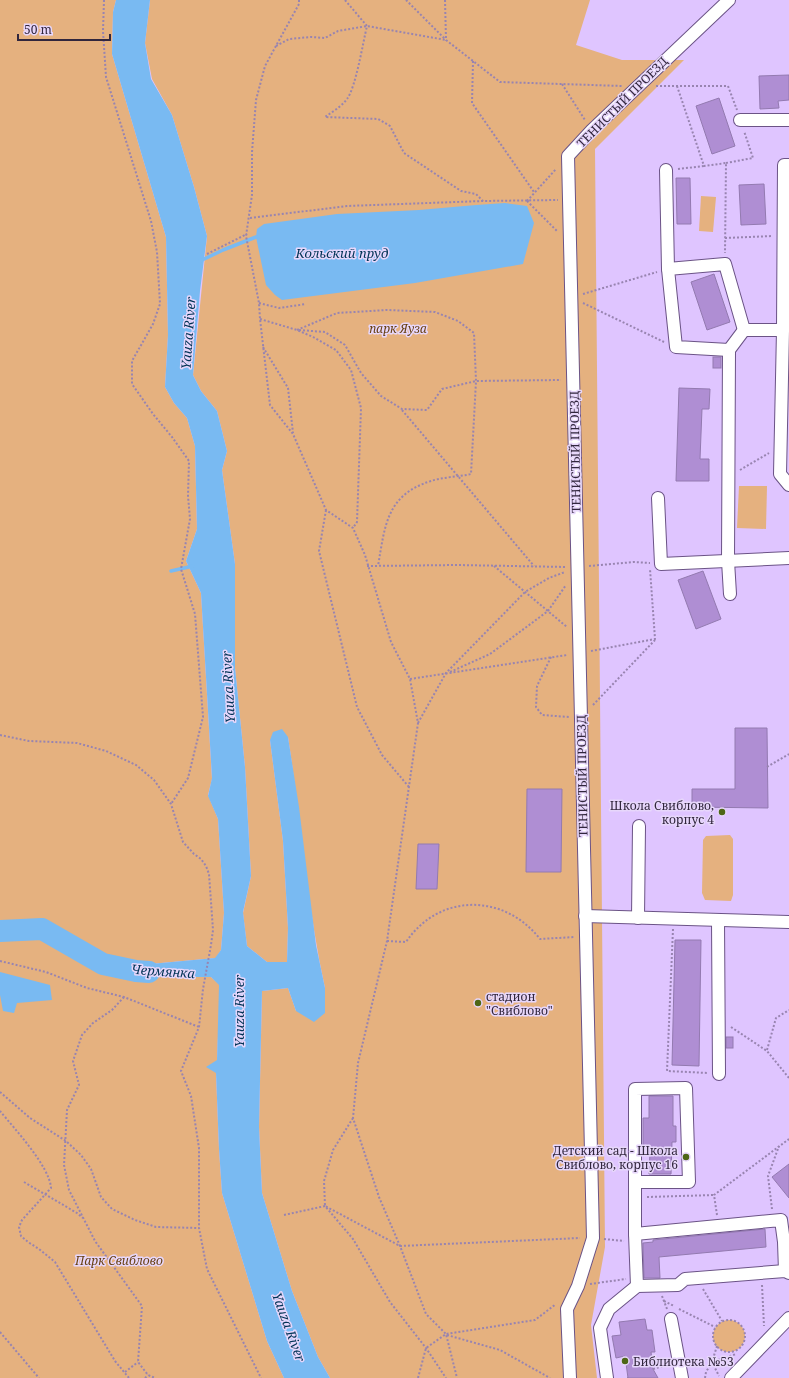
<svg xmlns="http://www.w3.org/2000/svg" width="789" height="1378" font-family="'Noto Serif',serif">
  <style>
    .green { fill: #e5b17f }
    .water { fill: #79baf2 }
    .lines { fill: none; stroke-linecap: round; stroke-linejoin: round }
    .stream { stroke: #79baf2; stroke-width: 3.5 }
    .river { stroke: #79baf2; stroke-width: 22 }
    .building { fill: #af8ed3; stroke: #937ab0 }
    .minor-casing { stroke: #6b5386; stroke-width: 14 }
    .path { stroke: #9884b0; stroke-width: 2; stroke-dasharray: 2 2; stroke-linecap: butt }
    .minor { stroke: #fff; stroke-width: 12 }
    .poi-dot { fill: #4d6616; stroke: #e7d7fb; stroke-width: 1.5 }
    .labels { text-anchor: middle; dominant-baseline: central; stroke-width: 3; stroke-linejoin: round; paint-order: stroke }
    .street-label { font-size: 12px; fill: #31263d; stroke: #e7d7fb }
    .park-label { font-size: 12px; font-style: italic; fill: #663f10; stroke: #e7d7fb }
    .poi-label { font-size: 12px; fill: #31263d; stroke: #e7d7fb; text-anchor: end }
    .water-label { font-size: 13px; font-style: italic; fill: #003356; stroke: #e7d7fb }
  </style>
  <rect width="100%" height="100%" fill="#dfc5ff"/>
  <g class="green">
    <polygon points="0,0 116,0 113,12 112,54 166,237 168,335 165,387 174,403 187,418 195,446 197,529 186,561 201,593 212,779 208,795 218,819 224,913 221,950 216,958 150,964 109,964 150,977 211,977 220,985 217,1060 216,1073 219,1149 222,1193 267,1341 284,1378 0,1378"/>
    <path d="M150,0H590L576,45L622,60H684L595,149L605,1247L591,1325L597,1378H330L318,1357L292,1291L262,1193L259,1127L262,991L288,988L296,1011L325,988C307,906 301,820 288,737L270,740L283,841L288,928L287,962H267L247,946L243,913L251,876L245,767L235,668V564L222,470L227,451L217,411L201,391L193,375L207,236L194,187L172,115L152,79L145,43Z"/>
    <polygon points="701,196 716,197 713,232 699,231"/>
    <polygon points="739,486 767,486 766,529 737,528"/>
    <polygon points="730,835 733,839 733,895 731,901 705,900 702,893 703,840 706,836"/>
    <circle cx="729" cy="1336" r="16"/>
  </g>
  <g class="water">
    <polygon points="116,0 150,0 145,43 151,79 172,115 194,187 207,236 200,291 193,375 201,391 217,411 227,451 222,470 235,564 235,668 245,767 251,876 243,912 247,946 267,962 287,962 288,928 283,841 270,740 273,732 282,729 288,737 299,807 316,945 325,988 325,1013 314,1022 296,1011 288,988 262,991 259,1127 262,1193 292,1291 318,1357 330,1378 284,1378 267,1341 222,1193 219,1149 216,1073 206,1067 217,1060 219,985 211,977 150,977 107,964 150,964 215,958 221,950 224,913 218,819 208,796 212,778 201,593 186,561 197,529 195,446 187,418 174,403 165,387 168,335 166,237 112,54 113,12"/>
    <polygon points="505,203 527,206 534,223 523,264 415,283 282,300 275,295 266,285 256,237 257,229 264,224 337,214 419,210 476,205"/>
    <polygon points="0,972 50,985 52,1000 17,1003 14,1013 3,1011 0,995"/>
  </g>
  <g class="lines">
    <g class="stream">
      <polyline points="200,261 223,250 256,237"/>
      <polyline points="171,571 193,566"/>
    </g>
    <polyline class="river" points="0,931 42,929 103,964 136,971 149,972"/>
  </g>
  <g class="building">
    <polygon points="789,75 789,100 778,101 779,108 760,109 759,76"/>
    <polygon points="719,98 735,146 712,154 696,106"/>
    <polygon points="676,178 690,178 691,224 677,224"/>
    <polygon points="764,184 766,224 741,225 739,185"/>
    <polygon points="714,274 730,322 707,330 691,282"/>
    <rect x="713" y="357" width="8" height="11"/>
    <polygon points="679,388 710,389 709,409 702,409 700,459 709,459 709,481 676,481"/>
    <polygon points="703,571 721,619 696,629 678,580"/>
    <polygon points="735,728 767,728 768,808 692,807 692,789 735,789"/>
    <polygon points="527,789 562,789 561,872 526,872"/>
    <polygon points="418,844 439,844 437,889 416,889"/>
    <polygon points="675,940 701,940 699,1066 672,1065"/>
    <rect x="726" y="1037" width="7" height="11"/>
    <polygon points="649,1096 673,1096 673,1126 676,1126 676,1142 672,1142 671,1174 649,1174 650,1152 643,1152 643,1118 649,1118"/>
    <polygon points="789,1164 789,1198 772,1177"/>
    <polygon points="765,1229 766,1247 659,1257 660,1278 644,1278 643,1243 653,1242 653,1240"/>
    <polygon points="645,1319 647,1330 652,1330 655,1352 651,1352 653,1369 658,1378 628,1378 625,1356 616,1358 612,1336 621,1335 619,1322"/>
  </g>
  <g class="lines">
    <defs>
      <g id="minor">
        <polyline points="740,120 789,120"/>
        <polyline points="666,170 668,269"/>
        <polyline points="783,330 784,165 789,165"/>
        <polyline points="729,350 676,347 668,269 725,264 744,330"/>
        <polyline points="658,498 661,564 789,558"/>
        <polyline points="730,594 728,561 729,350 744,330 783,330 780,474 789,485"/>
        <polyline points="585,916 789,922"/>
        <polyline points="638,918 639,826"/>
        <polyline points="718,920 719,1074"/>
        <polyline points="635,1234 635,1089 686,1088 689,1182 635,1182"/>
        <polyline points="637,1286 635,1234 781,1220 784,1242 785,1271"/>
        <polyline points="671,1319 682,1378"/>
        <polyline points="570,1378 567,1309 578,1286 593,1238 568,156 592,130 729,0"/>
        <polyline points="607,1378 600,1328 609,1309 637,1286 678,1285 685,1279 785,1271 789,1273"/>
        <polyline points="731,1378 789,1318"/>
      </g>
    </defs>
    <use href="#minor" class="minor-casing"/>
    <g class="path">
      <polyline points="104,0 103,31 106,77 151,221 157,252 160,304 153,324 132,361 132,384 153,414 172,437 189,461 188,496 190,519 181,569 195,614 203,717 188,778 171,804"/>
      <polyline points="299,0 299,4 265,66 256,100 252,152 252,195 246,236 259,303 260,319 270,405 293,434 326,510 353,528 365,555 391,642 410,679 418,723 387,941 358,1063 353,1118 379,1197 400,1246 426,1314 446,1334 457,1378"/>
      <path d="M345,0L367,26C363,42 356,87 347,99C341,107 332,112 325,117L378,119L390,126L404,153L461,191L476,194L483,201"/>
      <polyline points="406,0 445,39"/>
      <polyline points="445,0 446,40 500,82 622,86"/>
      <polyline points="276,46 289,39 311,37 325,38 338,31 367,26 446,40"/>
      <polyline points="473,61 472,103 534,192"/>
      <polyline points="562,84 585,120"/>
      <polyline points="656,86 728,86 737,110"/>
      <polyline points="677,86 704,166 726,163 725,253"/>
      <polyline points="726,163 753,158 744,131"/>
      <polyline points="678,169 704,166"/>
      <polyline points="527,201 557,231"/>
      <polyline points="527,201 556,169"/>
      <polyline points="250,218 347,206 483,201 558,200"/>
      <polyline points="725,238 772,236"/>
      <polyline points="207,254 247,234"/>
      <polyline points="583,294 657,272"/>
      <polyline points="259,303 279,308 306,304"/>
      <polyline points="583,303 664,342"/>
      <polyline points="260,319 297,330 313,337 336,350 351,370 361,408 357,522 353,528"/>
      <path d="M297,330L337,313L387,310L435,312L458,321L474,333L476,381L471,474C458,477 443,477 431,481C386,495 385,526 378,566"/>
      <polyline points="299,330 325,332 345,345 361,373 381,396 402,409 427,410 442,389 476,381 561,380"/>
      <polyline points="263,347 288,388 293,433"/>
      <polyline points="402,410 534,566"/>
      <polyline points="740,470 769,453"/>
      <polyline points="326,510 319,551 357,707 382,755 409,787"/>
      <polyline points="367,566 458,565 566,567"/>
      <polyline points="494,566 567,627"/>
      <polyline points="589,566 634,562 650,563"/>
      <polyline points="591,651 655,639 650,569"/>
      <polyline points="551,657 537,686 536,707 542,715 569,717"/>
      <polyline points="450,672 490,654 548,611 566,585"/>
      <polyline points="410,679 567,655"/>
      <polyline points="593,705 655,640"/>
      <polyline points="418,723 446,673 525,592 549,578 565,572"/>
      <polyline points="0,735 29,741 77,743 106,751 136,765 154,780 171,804 183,842 194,854 201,859 206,866 209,874 213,930 211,945 203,989 199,1027 181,1071 191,1096 199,1148 199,1228 207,1269 261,1378"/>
      <polyline points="767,767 789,754"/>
      <polyline points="673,929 667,1071 708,1073"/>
      <path d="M387,941L406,942C439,893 504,893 540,939L575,937"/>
      <polyline points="0,961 46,972 87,988 124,997 199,1027"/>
      <polyline points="124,997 112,1010 93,1023 82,1035 73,1061 79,1085 67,1110 64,1165 69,1190 95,1241 142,1306 138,1362 148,1375 155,1378"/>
      <polyline points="731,1027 767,1051 789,1078"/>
      <polyline points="767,1050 776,1018 789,1010"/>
      <polyline points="0,1092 30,1118 66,1141 81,1155 91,1169 101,1197 112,1209 135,1220 156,1227 199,1228"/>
      <path d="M0,1111C14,1128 50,1167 51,1188L22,1220L19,1227L21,1236L28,1242L39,1249L55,1262L115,1361L129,1378"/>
      <polyline points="353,1118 333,1150 324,1181 325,1206 400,1246 580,1238"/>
      <polyline points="24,1182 77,1213 83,1218"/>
      <polyline points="647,1197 714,1195"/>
      <polyline points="772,1209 768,1176 779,1146"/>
      <polyline points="284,1215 325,1206 353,1239 390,1302 426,1348 446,1378"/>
      <polyline points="717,1215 714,1195 789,1139"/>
      <polyline points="604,1239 624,1241"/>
      <polyline points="590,1284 626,1279"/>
      <polyline points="762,1285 764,1326"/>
      <polyline points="703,1289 722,1321"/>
      <polyline points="662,1296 667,1309"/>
      <polyline points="664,1301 674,1306"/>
      <polyline points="679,1309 715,1327"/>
      <circle cx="729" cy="1336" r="16"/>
      <polyline points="0,1332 39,1378"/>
      <polyline points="447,1335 500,1350 550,1378"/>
      <polyline points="717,1346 712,1362 719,1376"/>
      <polyline points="653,1369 667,1365"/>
      <polyline points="125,1372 138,1362"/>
      <polyline points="145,1378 148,1375"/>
      <polyline points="418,1378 426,1348 446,1334 535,1320 556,1304"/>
      <polyline points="627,1378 628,1378"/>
      <polyline points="705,1378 706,1372 712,1362 736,1354"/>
    </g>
    <use href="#minor" class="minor"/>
  </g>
  <g class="poi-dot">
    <circle cx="722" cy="812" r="4"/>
    <circle cx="478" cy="1003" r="4"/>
    <circle cx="686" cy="1157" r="4"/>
    <circle cx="625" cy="1361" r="4"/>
  </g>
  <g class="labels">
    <g class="street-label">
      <text transform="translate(622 102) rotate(-45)">ТЕНИСТЫЙ ПРОЕЗД</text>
      <text transform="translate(575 452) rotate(-91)">ТЕНИСТЫЙ ПРОЕЗД</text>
      <text transform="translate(582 776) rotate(-91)">ТЕНИСТЫЙ ПРОЕЗД</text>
    </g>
    <g class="park-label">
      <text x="398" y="328">парк Яуза</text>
      <text x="119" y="1260">Парк Свиблово</text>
    </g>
    <g class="poi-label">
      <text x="714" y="805">Школа Свиблово,<tspan x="714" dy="14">корпус 4</tspan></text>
      <text x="486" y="996" text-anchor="start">стадион<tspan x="486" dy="14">"Свиблово"</tspan></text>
      <text x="678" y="1150">Детский сад - Школа<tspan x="678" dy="14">Свиблово, корпус 16</tspan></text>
      <text x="633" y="1361" text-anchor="start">Библиотека №53</text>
    </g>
    <g class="water-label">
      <text x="342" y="253">Кольский пруд</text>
      <text transform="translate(188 333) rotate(-86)">Yauza River</text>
      <text transform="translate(228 687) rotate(-93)">Yauza River</text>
      <text transform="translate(163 971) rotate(4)">Чермянка</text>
      <text transform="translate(239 1011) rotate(-90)">Yauza River</text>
      <text transform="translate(289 1327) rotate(70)">Yauza River</text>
    </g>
  </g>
  <path d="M18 34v6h92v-6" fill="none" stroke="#31263d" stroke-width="2"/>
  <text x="24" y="34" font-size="12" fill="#31263d" stroke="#e7d7fb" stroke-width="3" paint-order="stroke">50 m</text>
</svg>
